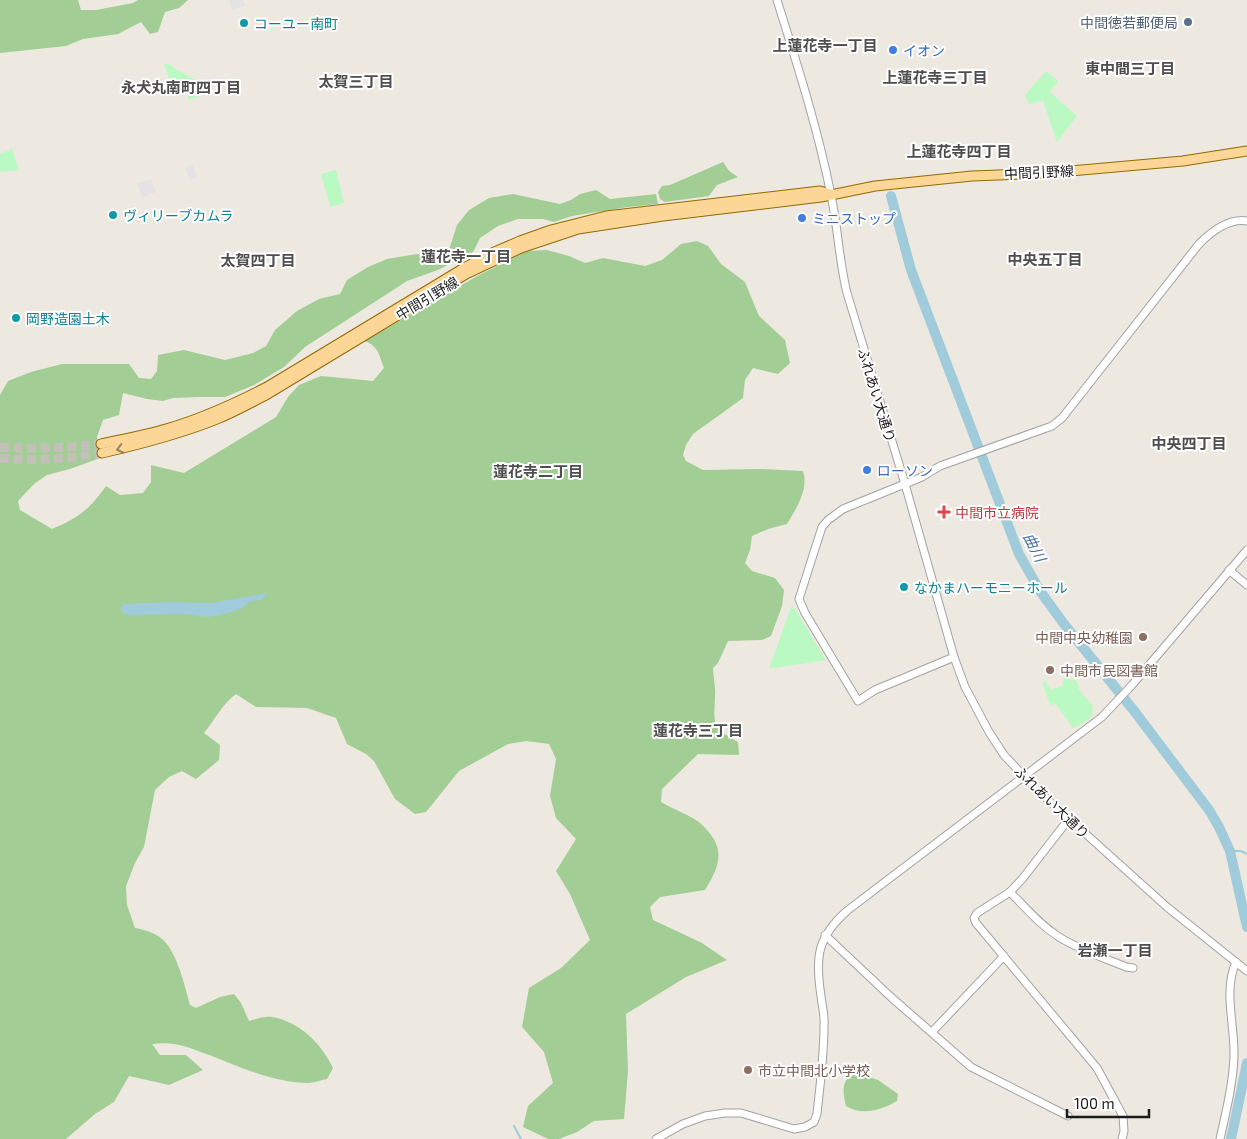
<svg xmlns="http://www.w3.org/2000/svg" width="1247" height="1139" font-family="'Exo 2','Noto Sans JP',sans-serif">
  <style>
    .forest { fill: #a2cd94 }
    .park { fill: #bbf9c3 }
    .parking { fill: #e3e3e3 }
    .water { fill: #a0cbdb }
    .lines { fill: none; stroke-linecap: round; stroke-linejoin: round }
    .stream { stroke: #a0cbdb; stroke-width: 2 }
    .river { stroke: #a0cbdb; stroke-width: 10 }
    .major-tunnel { stroke: #c3c0b9; stroke-width: 9; stroke-dasharray: 9 4.5; stroke-linecap: butt }
    .minor-casing { stroke: #a2a2a2; stroke-width: 9 }
    .major-casing { stroke: #926a00; stroke-width: 11 }
    .minor { stroke: #fff; stroke-width: 7 }
    .major { stroke: #fcd696; stroke-width: 9 }
    .oneway { stroke: #97825f }
    .service-dot { fill: #5c6f8a; stroke: #fff; stroke-width: 2 }
    .culture-dot { fill: #0f9aa8; stroke: #fff; stroke-width: 2 }
    .shop-dot { fill: #3f7fe0; stroke: #fff; stroke-width: 2 }
    .health-dot { fill: #e0444e; stroke: #fff; stroke-width: 2 }
    .education-dot { fill: #8d6e63; stroke: #fff; stroke-width: 2 }
    .labels { text-anchor: middle; dominant-baseline: central; stroke-width: 4; stroke-linejoin: round; paint-order: stroke }
    .service-label { font-size: 14px; fill: #4e5e75; stroke: #fff; text-anchor: end }
    .culture-label { font-size: 14px; fill: #0d838f; stroke: #fff; text-anchor: start }
    .shop-label { font-size: 14px; fill: #366cbe; stroke: #fff; text-anchor: start }
    .street-label { font-size: 14px; fill: #1b1b1b; stroke: #fff }
    .health-label { font-size: 14px; fill: #be3a42; stroke: #fff; text-anchor: start }
    .education-label { font-size: 14px; fill: #785e54; stroke: #fff; text-anchor: start }
    .neighbourhood-label { font-size: 15px; font-weight: bold; fill: #4e4e4e; stroke: #fff }
    .water-label { font-size: 15px; font-style: italic; fill: #4874aa; stroke: #fff }
  </style>
  <rect width="100%" height="100%" fill="#ede9e0"/>
  <g class="forest">
    <polygon points="0,0 78,0 81,10 96,10 133,3 138,0 188,0 179,8 165,12 158,32 150,34 141,22 118,34 83,39 66,46 0,53"/>
    <polygon points="723,162 729,171 738,177 717,185 709,196 665,202 660,199 658,192 662,186 670,185"/>
    <path d="M596,190L610,199L656,194L658,204L628,207L572,216L554,222L543,219H518L498,226L480,238L473,252L438,270L407,281L305,347L284,367L254,385L225,397H198L173,398L163,401L147,399L123,393L119,415L103,420L97,437L100,458L70,469L47,475L34,484L18,501L20,510L52,529C78,518 90,509 106,486L120,495L143,493L151,482V465L184,473L276,417L288,397L299,385L321,376L373,381L384,368C379,355 379,347 365,341L479,275L527,251L547,250L569,256L585,263L603,258L645,266L662,260L681,244L697,241L708,246L721,264L745,282L759,316L785,340L790,363L778,374L753,368L745,380L743,398L693,434L686,445L683,455L686,461L703,470L760,469L803,471C809,489 796,509 787,524L768,529L752,536L750,550L745,563L752,571L775,578L784,590L782,606L771,636L762,640L728,641L718,663L713,668C713,677 716,687 715,696C714,725 711,726 738,742L739,755L698,754L662,789L661,802C672,809 690,815 699,822C726,846 722,863 705,890L660,897L650,907L653,920L702,943L727,960L686,977L626,1014L628,1071L624,1119L594,1121L577,1132L559,1139H548L523,1127L528,1106L553,1083L544,1052L522,1027L529,988L561,968L590,940L570,894L556,871L576,839L556,818L550,796L556,759L549,744L526,741L508,744L459,771L426,812L415,814L395,799L374,761L366,754L347,744L336,718L307,708L256,707L236,694C222,704 215,720 204,733L220,745L219,760L196,779L182,771L169,777L155,790L144,847L135,863L126,886L127,905L135,928C146,930 159,934 166,943C178,957 185,987 190,1005L196,1008L220,997L234,994L241,1003L249,1021C256,1019 265,1016 272,1017C300,1022 321,1043 333,1068L327,1079C321,1080 314,1083 308,1083C275,1083 242,1068 212,1056C189,1048 177,1041 152,1044L160,1055H186L203,1070L169,1085L129,1076L114,1102L95,1114L66,1139H0V395L8,381L31,372L62,364H129L139,378L151,379L157,371L158,355L184,350L225,360L253,353L266,346L275,330L297,311L319,299L340,294L347,280L368,267L387,259L417,254L434,258L449,250L457,225L469,210L489,198L513,194L560,204L571,200L580,194Z"/>
    <path d="M859,1074L878,1080L898,1094L897,1101C882,1110 861,1116 846,1106C842,1090 841,1076 859,1074Z"/>
  </g>
  <g class="park">
    <polygon points="164,64 168,64 195,80 201,96 189,100 186,90 174,92"/>
    <polygon points="1046,71 1058,81 1050,92 1077,116 1057,142 1043,101 1029,104 1025,95"/>
    <polygon points="12,149 19,170 0,172 0,154"/>
    <polygon points="336,170 344,203 330,207 321,174"/>
    <polygon points="793,606 826,660 769,669 791,607"/>
    <path d="M1064,677L1077,681L1079,690L1093,706L1092,716L1082,724L1073,728L1055,703L1051,706C1047,700 1047,693 1043,686L1044,679L1051,690L1062,686Z"/>
  </g>
  <g class="parking">
    <polygon points="229,0 243,0 245,6 232,10"/>
    <polygon points="193,165 197,177 190,180 185,167"/>
    <polygon points="151,179 156,192 142,197 137,183"/>
  </g>
  <polygon class="water" points="267,593 262,600 251,601 241,609 224,614 208,617 183,614 128,615 122,612 121,608 123,604 170,602 211,603"/>
  <g class="lines">
    <g class="stream">
      <polyline points="1230,851 1241,851 1247,854"/>
      <polyline points="514,1126 521,1139"/>
    </g>
    <g class="river">
      <polyline points="891,196 911,270 1019,554 1040,591 1064,624 1135,712 1209,810 1219,827 1230,851 1247,927"/>
      <polyline points="1231,1139 1247,1063"/>
    </g>
    <g class="major-tunnel">
      <path d="M0,447C34,449 67,448 101,444"/>
      <path d="M0,458C36,461 66,459 102,453"/>
    </g>
    <defs>
      <g id="minor">
        <path d="M777,0C797,64 818,129 831,195C838,228 839,261 847,293L905,484L954,657L965,687L989,732L1004,755L1037,790L1167,907L1247,971"/>
        <polyline points="1229,570 1247,585"/>
        <path d="M954,657L875,690L858,701L805,613L799,599L822,527L828,520L843,509L922,477L940,466L1052,426L1062,418L1199,244C1211,232 1229,218 1247,221"/>
        <polyline points="1068,820 1023,878 1010,892 977,913 974,918 976,923 1097,1068 1123,1116 1124,1131 1122,1139"/>
        <path d="M1010,892C1026,908 1040,925 1059,937C1080,950 1104,958 1126,967L1133,968"/>
        <polyline points="825,935 892,998 971,1067 1068,1116"/>
        <polyline points="932,1032 1004,956"/>
        <path d="M656,1139L683,1124L705,1116L725,1113H741L794,1129L805,1127L814,1122L817,1114C820,1085 824,1056 824,1026C825,1016 822,1006 821,996C815,957 817,937 848,910L1102,717L1132,685L1247,550"/>
        <path d="M1220,1139C1226,1112 1233,1084 1234,1056C1235,1025 1223,991 1236,962"/>
      </g>
      <g id="major">
        <path d="M101,444C123,439 145,435 166,429C201,419 234,404 267,387L464,268L492,253L520,241L551,230L606,216L820,191L831,194"/>
        <path d="M102,453C141,444 180,434 217,419C234,412 250,403 266,395L466,274L521,248L578,229L663,216L821,197L875,186L972,176L1048,173L1183,161L1247,151"/>
      </g>
    </defs>
    <use href="#minor" class="minor-casing"/>
    <use href="#major" class="major-casing"/>
    <use href="#minor" class="minor"/>
    <use href="#major" class="major"/>
  </g>
  <defs><path id="oneway-chevron" d="M-2-3.5L2.5 0L-2 3.5" fill="none" stroke-width="1.6" stroke-linecap="round" stroke-linejoin="round" transform="scale(1.25)"/></defs>
  <use class="oneway" href="#oneway-chevron" transform="translate(120 449) rotate(166)"/>
  <circle class="service-dot" cx="1188" cy="22" r="5"/>
  <g class="culture-dot">
    <circle cx="244" cy="23" r="5"/>
    <circle cx="113" cy="215" r="5"/>
    <circle cx="16" cy="318" r="5"/>
    <circle cx="904" cy="587" r="5"/>
  </g>
  <g class="shop-dot">
    <circle cx="893" cy="50" r="5"/>
    <circle cx="802" cy="218" r="5"/>
    <circle cx="867" cy="470" r="5"/>
  </g>
  <path class="health-dot" d="M941.5 504.5h5v5h5v5h-5v5h-5v-5h-5v-5h5z"/>
  <g class="education-dot">
    <circle cx="1143" cy="637" r="5"/>
    <circle cx="1050" cy="670" r="5"/>
    <circle cx="748" cy="1070" r="5"/>
  </g>
  <g class="labels">
    <g class="service-label">
      <text x="1178" y="22">中間徳若郵便局</text>
    </g>
    <g class="culture-label">
      <text x="254" y="23">コーユー南町</text>
      <text x="123" y="215">ヴィリーブカムラ</text>
      <text x="26" y="318">岡野造園土木</text>
      <text x="914" y="587">なかまハーモニーホール</text>
    </g>
    <g class="shop-label">
      <text x="903" y="50">イオン</text>
      <text x="812" y="218">ミニストップ</text>
      <text x="877" y="470">ローソン</text>
    </g>
    <g class="street-label">
      <text transform="translate(1039 172) rotate(-3)">中間引野線</text>
      <text transform="translate(427 298) rotate(-31)">中間引野線</text>
      <text transform="translate(877 395) rotate(73)">ふれあい大通り</text>
      <text transform="translate(1052 802) rotate(44)">ふれあい大通り</text>
    </g>
    <g class="health-label">
      <text x="955" y="512">中間市立病院</text>
    </g>
    <g class="education-label">
      <text x="1133" y="637" text-anchor="end">中間中央幼稚園</text>
      <text x="1060" y="670">中間市民図書館</text>
      <text x="758" y="1070">市立中間北小学校</text>
    </g>
    <g class="neighbourhood-label">
      <text x="825" y="45">上蓮花寺一丁目</text>
      <text x="1130" y="68">東中間三丁目</text>
      <text x="935" y="77">上蓮花寺三丁目</text>
      <text x="356" y="81">太賀三丁目</text>
      <text x="181" y="87">永犬丸南町四丁目</text>
      <text x="959" y="151">上蓮花寺四丁目</text>
      <text x="466" y="256">蓮花寺一丁目</text>
      <text x="1045" y="259">中央五丁目</text>
      <text x="258" y="260">太賀四丁目</text>
      <text x="1189" y="443">中央四丁目</text>
      <text x="538" y="471">蓮花寺二丁目</text>
      <text x="698" y="730">蓮花寺三丁目</text>
      <text x="1115" y="950">岩瀬一丁目</text>
    </g>
    <g class="water-label">
      <text transform="translate(1035 547) rotate(63)">曲川</text>
    </g>
  </g>
  <path d="M1067 1109v8h82v-8" fill="none" stroke="#1b1b1b" stroke-width="2.5"/>
  <text x="1074" y="1109" font-size="15" fill="#1b1b1b" stroke="#ffffff" stroke-width="4" paint-order="stroke">100 m</text>
</svg>
